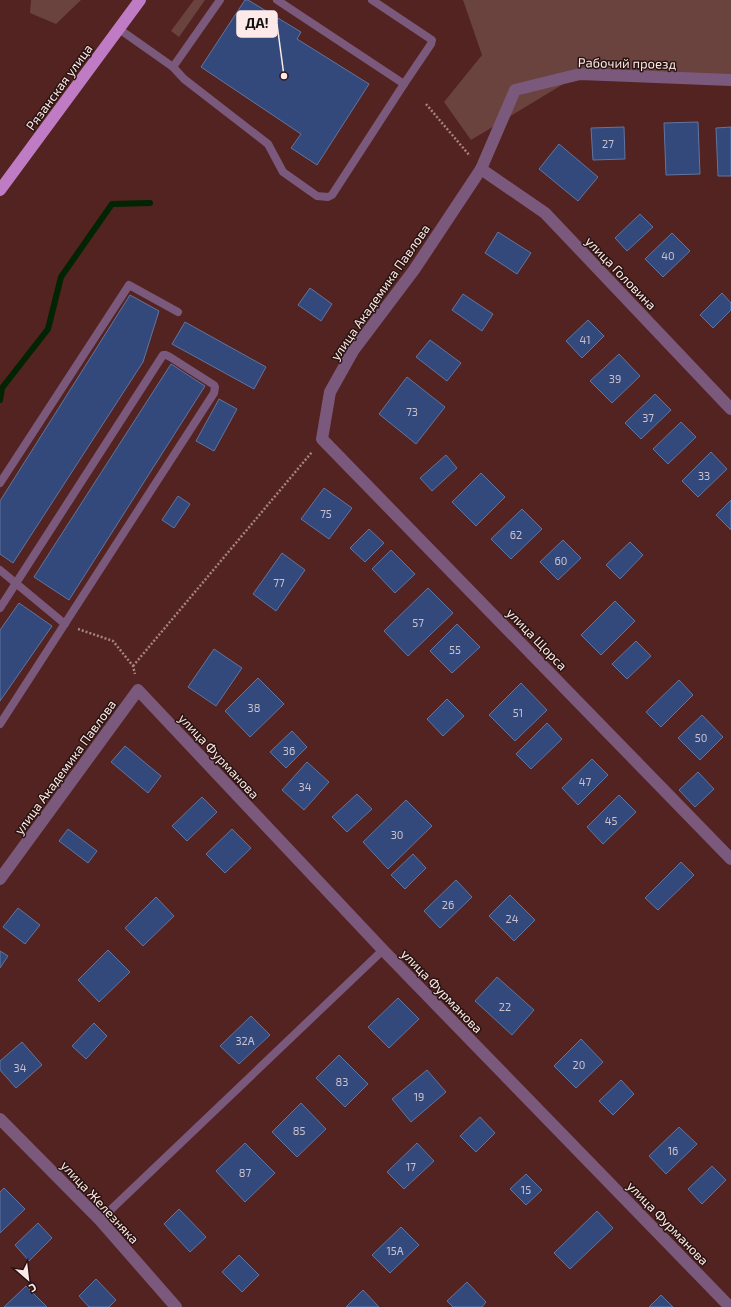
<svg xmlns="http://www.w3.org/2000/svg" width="731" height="1307" font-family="'Exo 2',sans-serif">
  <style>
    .green { fill: #6a433f }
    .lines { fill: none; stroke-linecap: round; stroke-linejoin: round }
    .stream { stroke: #002404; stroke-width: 6 }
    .building { fill: #33487b; stroke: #6175a0 }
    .path { stroke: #a58481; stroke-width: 2.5; stroke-dasharray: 2 2; stroke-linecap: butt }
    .lane { stroke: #7a597c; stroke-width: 8 }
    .street { stroke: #7a597c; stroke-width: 12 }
    .primary { stroke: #bf7bc3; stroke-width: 12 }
    .labels { text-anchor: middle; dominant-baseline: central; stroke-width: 3; stroke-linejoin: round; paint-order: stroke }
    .number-label { font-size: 11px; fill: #cac2cd }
    .street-label { font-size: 13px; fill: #fdeae8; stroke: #291412 }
    .leader { fill: none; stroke: #fdeae8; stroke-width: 1.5 }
    .callout-dot { fill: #fdeae8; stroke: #291412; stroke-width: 1.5 }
    .callout { fill: #fdeae8; stroke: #fdeae8; stroke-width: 1.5 }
    .callout-label { font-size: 14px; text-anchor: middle; font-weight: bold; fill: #111 }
  </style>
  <rect width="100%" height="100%" fill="#522320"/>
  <g class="green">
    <polygon points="31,0 81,0 56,24 30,13"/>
    <polygon points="194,0 205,0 179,37 171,31"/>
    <polygon points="463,0 731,0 731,79 580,74 471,140 444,102 482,55"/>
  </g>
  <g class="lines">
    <polyline class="stream" points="0,400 2,388 48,329 61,277 112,204 150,203"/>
  </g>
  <g class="building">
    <polygon points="245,0 248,0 301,32 297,39 369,84 317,165 291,148 301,134 201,67"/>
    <polygon points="698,122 700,174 666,175 664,123"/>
    <polygon points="624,127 625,159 593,160 591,128"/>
    <polygon points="731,127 731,176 718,176 716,128"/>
    <polygon points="559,144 598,177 578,201 539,169"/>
    <polygon points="640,214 653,227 627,251 615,238"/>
    <polygon points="498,232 531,253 517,274 485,253"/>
    <polygon points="672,233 690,251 663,277 645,259"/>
    <polygon points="310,288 332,304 321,321 298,305"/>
    <polygon points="722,293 731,303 731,310 713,328 700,315"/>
    <polygon points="463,294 493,314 482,331 452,310"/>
    <polygon points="130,295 159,311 143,362 13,563 0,554 0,501"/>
    <polygon points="588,320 604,336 582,358 566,341"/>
    <polygon points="185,322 266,367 254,389 172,344"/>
    <polygon points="430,340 461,363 447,381 416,357"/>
    <polygon points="619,354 640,376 612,403 590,381"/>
    <polygon points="171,364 205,386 69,600 34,577"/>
    <polygon points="407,377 445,407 416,444 379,414"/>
    <polygon points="655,394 671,410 641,439 625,423"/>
    <polygon points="219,399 237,409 214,451 196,441"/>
    <polygon points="681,422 696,437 668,464 653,449"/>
    <polygon points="711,452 727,469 698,497 682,481"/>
    <polygon points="446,455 457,468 432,491 420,478"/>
    <polygon points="481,473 505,497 476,526 452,502"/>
    <polygon points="324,488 352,508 329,539 301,519"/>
    <polygon points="178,496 190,504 174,528 162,520"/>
    <polygon points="731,500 731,530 716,515"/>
    <polygon points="522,509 542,529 511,559 491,539"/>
    <polygon points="369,529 384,543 365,562 350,548"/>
    <polygon points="563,540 581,558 558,580 540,562"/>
    <polygon points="630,542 643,555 620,579 606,565"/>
    <polygon points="391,550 415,574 395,593 372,569"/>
    <polygon points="282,553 305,570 276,611 253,594"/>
    <polygon points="428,588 453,613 408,656 384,631"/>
    <polygon points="615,601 635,621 601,655 581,635"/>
    <polygon points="19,603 52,626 0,701 0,630"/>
    <polygon points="457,624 480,647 452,673 430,651"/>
    <polygon points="636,641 651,656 627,679 612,664"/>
    <polygon points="214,649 242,668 216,706 188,687"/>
    <polygon points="258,678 284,704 250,737 225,711"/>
    <polygon points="679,680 693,695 661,727 646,712"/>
    <polygon points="521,683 547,710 515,741 489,715"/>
    <polygon points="447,699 464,716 443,736 427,719"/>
    <polygon points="702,715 723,737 700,760 678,738"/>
    <polygon points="547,723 562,739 531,769 516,754"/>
    <polygon points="292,731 307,747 286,768 270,752"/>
    <polygon points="125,746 161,776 148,793 111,762"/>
    <polygon points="592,759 608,775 578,805 562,788"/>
    <polygon points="307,762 329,782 304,810 282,790"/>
    <polygon points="698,772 714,789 695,807 679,790"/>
    <polygon points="357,794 372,809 347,832 332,817"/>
    <polygon points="619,795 636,812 603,844 587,827"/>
    <polygon points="202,797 217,812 187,841 172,826"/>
    <polygon points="406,800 432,826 388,869 363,842"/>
    <polygon points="68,829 97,851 88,863 59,841"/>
    <polygon points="232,829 251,848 225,873 206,854"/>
    <polygon points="413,854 426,868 405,889 391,875"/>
    <polygon points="681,862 694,875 658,910 645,898"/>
    <polygon points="456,880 472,897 440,928 424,911"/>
    <polygon points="510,895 535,920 514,941 489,916"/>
    <polygon points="156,897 174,916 143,946 125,928"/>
    <polygon points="18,908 40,925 25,944 3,927"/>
    <polygon points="108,950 130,972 99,1002 78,980"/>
    <polygon points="0,951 8,956 0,968"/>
    <polygon points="497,977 534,1010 512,1035 475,1001"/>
    <polygon points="398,998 419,1019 389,1048 368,1027"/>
    <polygon points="251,1016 270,1035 239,1064 220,1046"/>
    <polygon points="94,1023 107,1036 86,1059 72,1046"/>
    <polygon points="581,1039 603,1062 576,1088 554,1066"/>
    <polygon points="22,1042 42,1065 16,1088 0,1070 0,1061"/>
    <polygon points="339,1055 368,1084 345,1107 316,1078"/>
    <polygon points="427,1070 446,1092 411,1122 392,1099"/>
    <polygon points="621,1080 634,1094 613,1115 599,1101"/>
    <polygon points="301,1103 326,1129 297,1157 272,1132"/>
    <polygon points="480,1117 495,1133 476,1152 460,1136"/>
    <polygon points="679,1127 697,1144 666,1174 649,1156"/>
    <polygon points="245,1143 275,1173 245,1202 216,1171"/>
    <polygon points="417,1143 434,1161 404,1189 387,1172"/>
    <polygon points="712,1166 726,1180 702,1204 688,1189"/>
    <polygon points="526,1174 542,1190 526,1205 510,1189"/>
    <polygon points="4,1188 25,1209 0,1233 0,1192"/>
    <polygon points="179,1209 206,1237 190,1252 164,1224"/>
    <polygon points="597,1211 613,1228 570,1269 554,1253"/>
    <polygon points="38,1223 52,1238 29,1261 15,1245"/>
    <polygon points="401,1227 419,1245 390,1273 372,1255"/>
    <polygon points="239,1255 259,1275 242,1292 222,1272"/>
    <polygon points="96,1279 116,1300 109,1307 89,1307 79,1296"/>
    <polygon points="467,1282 486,1302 482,1307 453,1307 447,1301"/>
    <polygon points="26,1286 47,1307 4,1307"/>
    <polygon points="363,1290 379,1307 346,1307"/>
    <polygon points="661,1295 673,1307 649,1307"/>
  </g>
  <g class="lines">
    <g class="path">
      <polyline points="426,104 470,156"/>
      <polyline points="78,629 113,641 133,666 135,674"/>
      <polyline points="133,666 312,452"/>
    </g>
    <g class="lane">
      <polyline points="372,0 432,40 431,44 404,84"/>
      <polyline points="119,29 173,67 184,79 268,144 283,172 317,196 328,197 332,195 404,84 277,0"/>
      <polyline points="173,67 220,0"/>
      <polyline points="0,483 129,285 178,312"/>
      <polyline points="0,570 65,624"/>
      <polyline points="0,608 163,355 166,355 170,357 214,385 215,387 214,393 0,724"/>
      <polyline points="100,1220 383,950"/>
    </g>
    <g class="street">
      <polyline points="731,80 580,74 515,90 481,169 414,270 353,351 330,392 322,439 731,859"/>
      <polyline points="481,169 545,213 731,409"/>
      <polyline points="0,879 138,690 383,950 730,1307"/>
      <polyline points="0,1119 100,1220 176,1307"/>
    </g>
    <polyline class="primary" points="0,190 140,0"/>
  </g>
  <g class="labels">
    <g class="number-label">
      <text x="608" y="143">27</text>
      <text x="668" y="255">40</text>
      <text x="585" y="339">41</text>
      <text x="615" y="378">39</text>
      <text x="412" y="411">73</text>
      <text x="648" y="417">37</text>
      <text x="704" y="475">33</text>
      <text x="326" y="513">75</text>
      <text x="516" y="534">62</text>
      <text x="561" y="560">60</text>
      <text x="279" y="582">77</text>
      <text x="418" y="622">57</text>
      <text x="455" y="649">55</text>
      <text x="254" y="707">38</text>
      <text x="518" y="712">51</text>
      <text x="701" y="737">50</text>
      <text x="289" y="750">36</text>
      <text x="585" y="781">47</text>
      <text x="305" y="786">34</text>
      <text x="611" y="820">45</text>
      <text x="397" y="834">30</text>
      <text x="448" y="904">26</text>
      <text x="512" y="918">24</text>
      <text x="505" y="1006">22</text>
      <text x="245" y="1040">32А</text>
      <text x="579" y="1064">20</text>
      <text x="20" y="1067">34</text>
      <text x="342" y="1081">83</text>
      <text x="419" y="1096">19</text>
      <text x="299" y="1130">85</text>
      <text x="673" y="1150">16</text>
      <text x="411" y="1166">17</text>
      <text x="245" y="1172">87</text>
      <text x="526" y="1189">15</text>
      <text x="395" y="1250">15А</text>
    </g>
    <g class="street-label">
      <text transform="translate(627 63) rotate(1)">Рабочий проезд</text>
      <text transform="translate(59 87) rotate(-54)">Рязанская улица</text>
      <text transform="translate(621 273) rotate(46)">улица Головина</text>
      <text transform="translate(380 292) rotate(-55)">улица Академика Павлова</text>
      <text transform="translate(537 639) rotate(46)">улица Щорса</text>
      <text transform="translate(219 756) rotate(47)">улица Фурманова</text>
      <text transform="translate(65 767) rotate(-54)">улица Академика Павлова</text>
      <text transform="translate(442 991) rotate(46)">улица Фурманова</text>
      <text transform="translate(100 1202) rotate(47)">улица Железняка</text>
      <text transform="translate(668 1223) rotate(46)">улица Фурманова</text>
    </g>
  </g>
  <path class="leader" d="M284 76L277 24"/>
  <circle class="callout-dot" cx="284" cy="76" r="4"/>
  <rect class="callout" x="237" y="11" width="40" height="26" rx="4"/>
  <g class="callout-label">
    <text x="257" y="28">ДА!</text>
  </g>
  <g transform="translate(28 1279) rotate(152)" stroke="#291412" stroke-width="3" paint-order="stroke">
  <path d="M0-3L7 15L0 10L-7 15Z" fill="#fdeae8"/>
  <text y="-6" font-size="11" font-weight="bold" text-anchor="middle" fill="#fdeae8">С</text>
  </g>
</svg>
